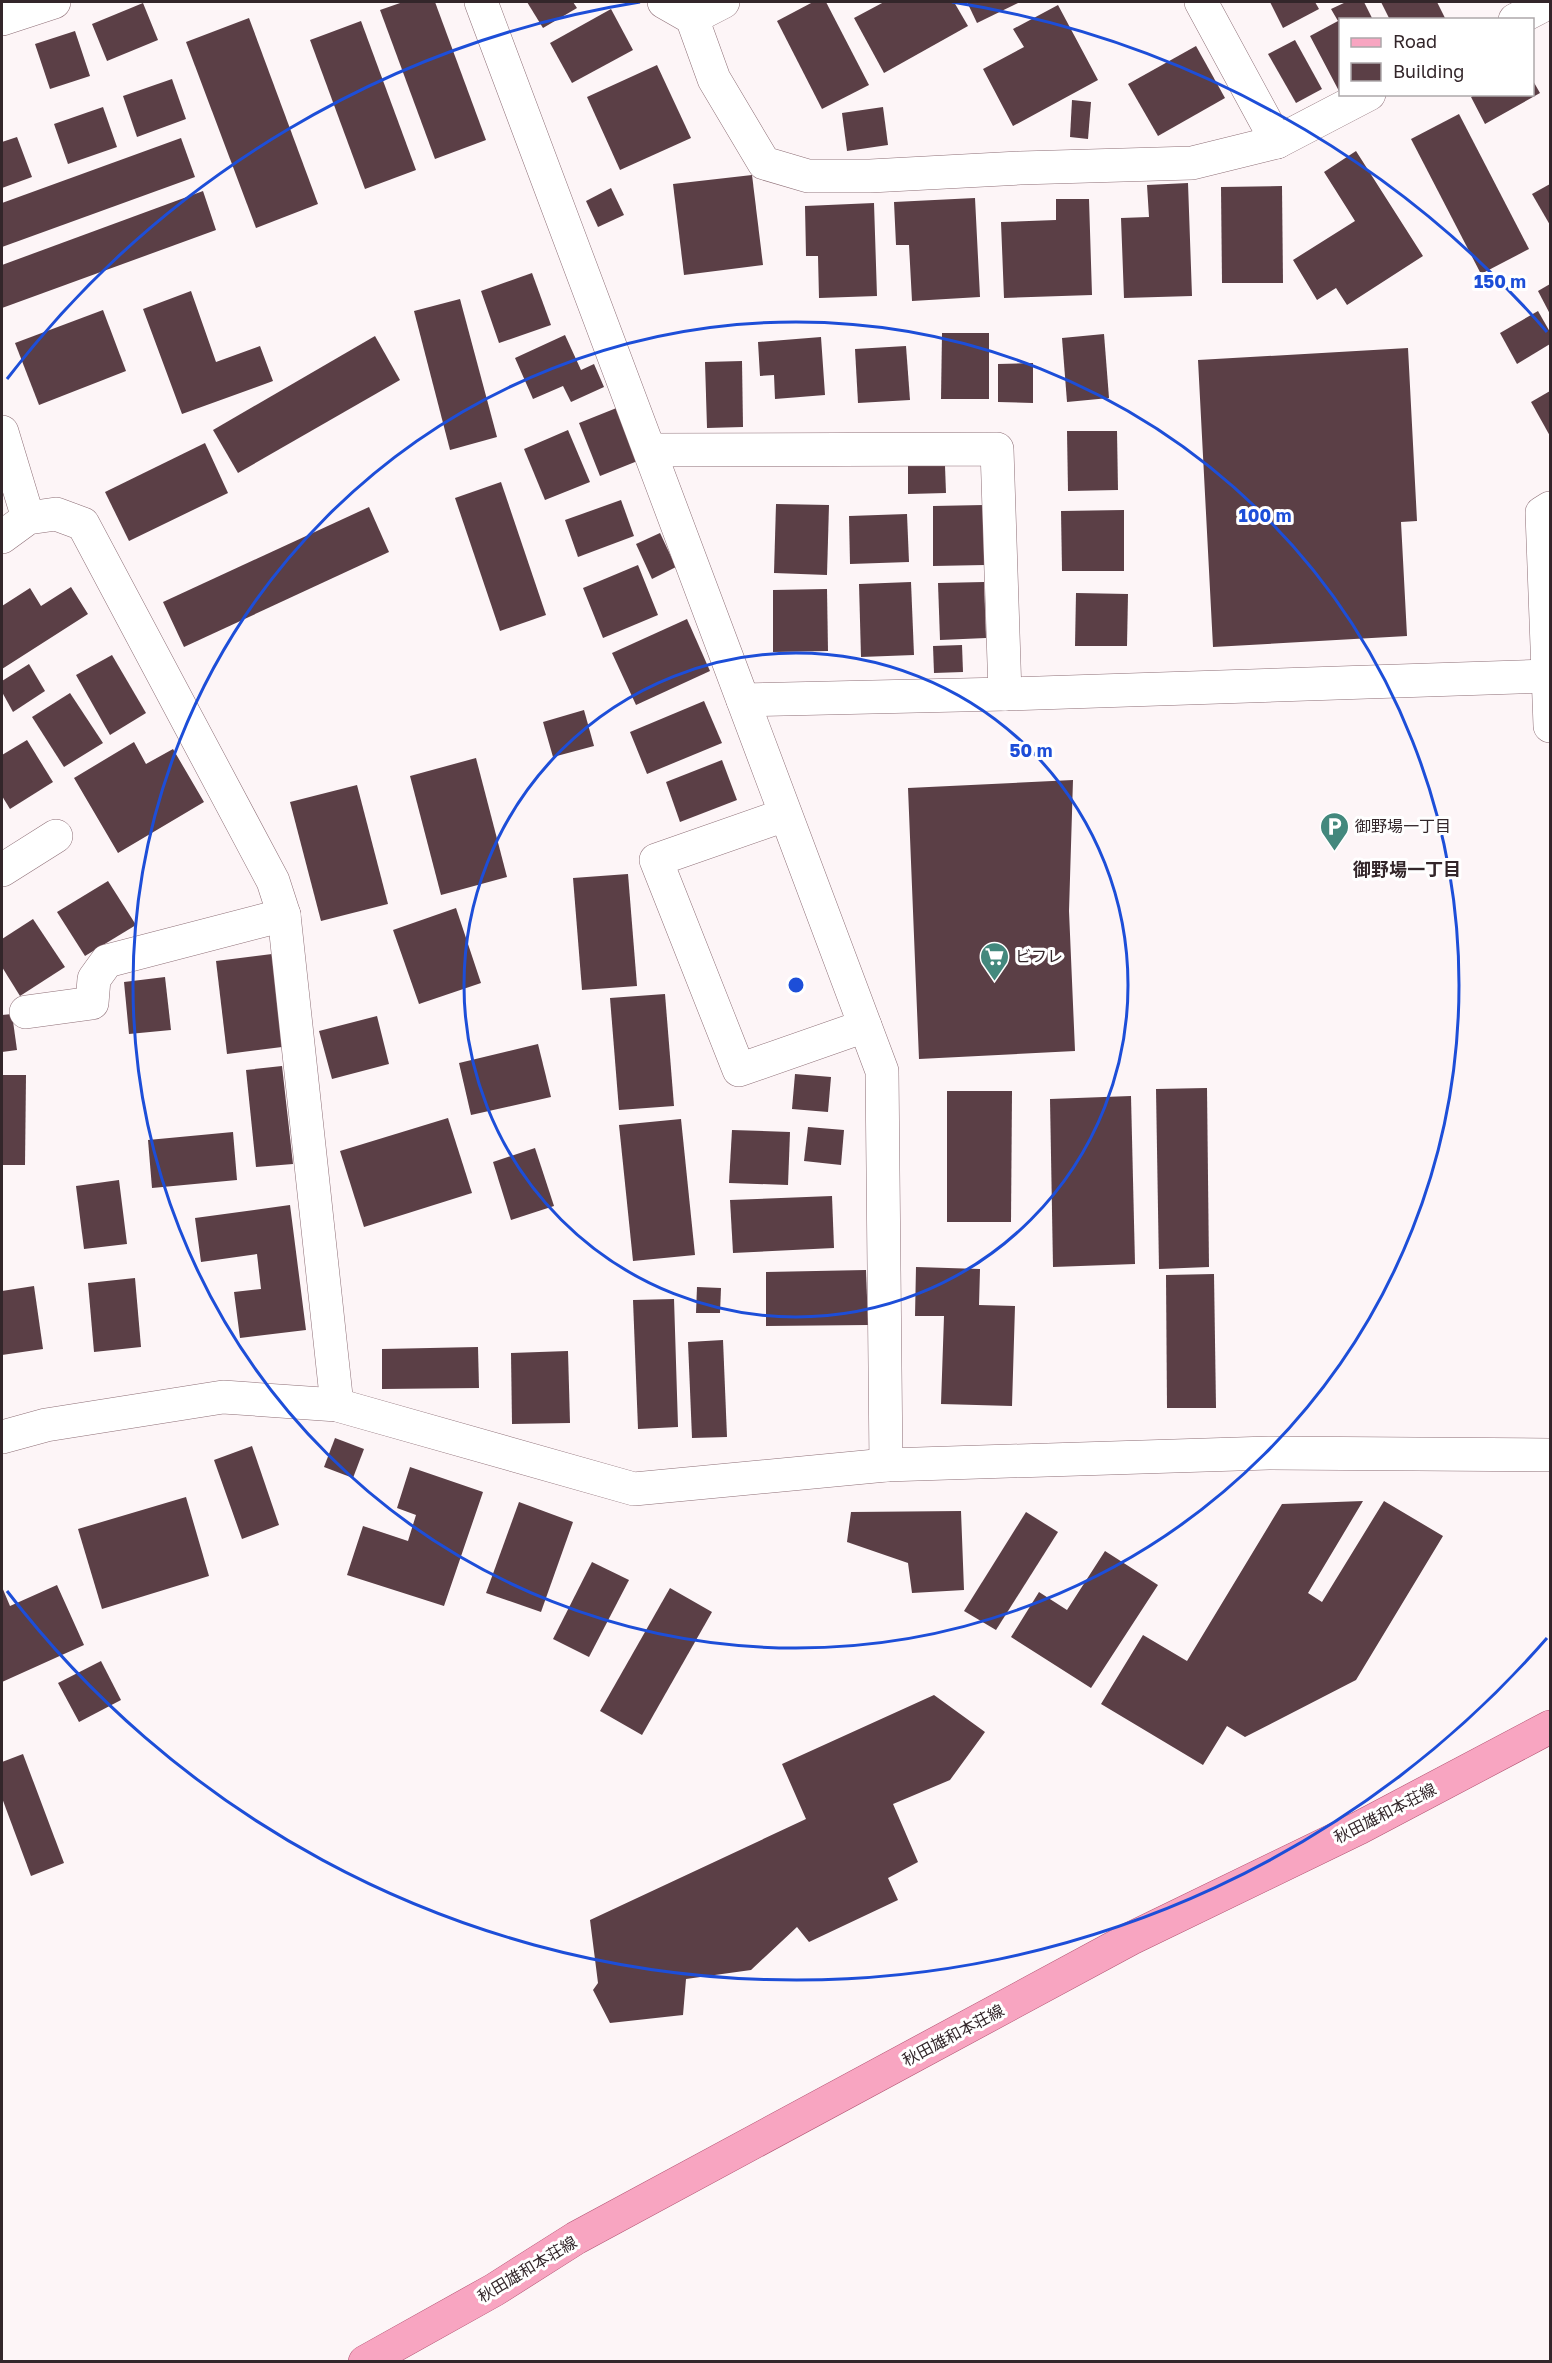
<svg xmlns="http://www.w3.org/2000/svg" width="1552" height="2363" font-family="'Golos Text','Noto Sans JP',sans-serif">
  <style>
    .building { fill: #5b3f46 }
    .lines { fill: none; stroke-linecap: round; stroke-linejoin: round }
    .minor-casing { stroke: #8e6f77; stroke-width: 34 }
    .major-casing { stroke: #b05271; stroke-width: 34 }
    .minor { stroke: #fff; stroke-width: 33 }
    .major { stroke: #f8a5c1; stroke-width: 33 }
    .ring { fill: none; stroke: #1d4ed8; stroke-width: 3 }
    .labels { text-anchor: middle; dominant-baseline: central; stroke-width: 6; stroke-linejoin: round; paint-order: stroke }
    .poi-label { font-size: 16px; fill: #33262a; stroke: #fff; text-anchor: start }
    .street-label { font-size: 16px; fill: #33262a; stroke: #fff }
    .neighbourhood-label { font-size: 18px; font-weight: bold; fill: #33262a; stroke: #fff }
    .centre { fill: #1d4ed8; stroke: #fff; stroke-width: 3 }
    .ring-label { font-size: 18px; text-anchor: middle; font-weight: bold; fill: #1d4ed8; stroke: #fff; stroke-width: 6; stroke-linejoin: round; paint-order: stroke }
  </style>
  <rect width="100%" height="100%" fill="#fdf5f7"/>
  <g class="building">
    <polygon points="403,2 435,2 486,140 435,159 380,10"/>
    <polygon points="527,2 573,2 577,8 543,28"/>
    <polygon points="813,2 826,2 869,85 822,109 777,21"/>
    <polygon points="884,2 954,2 968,26 884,73 854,18"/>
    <polygon points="967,2 1020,2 977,23"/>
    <polygon points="1270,2 1315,2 1319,9 1283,28"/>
    <polygon points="1346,2 1364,2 1373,20 1340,20 1340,93 1310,36 1338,21 1331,9"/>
    <polygon points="1381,2 1437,2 1446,20 1390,20"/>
    <polygon points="143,3 158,40 107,61 92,24"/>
    <polygon points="1058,5 1098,80 1013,126 983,69 1024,47 1013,29"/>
    <polygon points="611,9 633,50 572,83 550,43"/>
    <polygon points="249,18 318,204 256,228 186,42"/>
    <polygon points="361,21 416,170 365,189 310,40"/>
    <polygon points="75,31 90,76 50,89 35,44"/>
    <polygon points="1295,40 1322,89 1296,103 1268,54"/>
    <polygon points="1196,46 1225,98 1158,136 1128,84"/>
    <polygon points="657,65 691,138 620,170 587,97"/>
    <polygon points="172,79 186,119 137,137 123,96"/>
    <polygon points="1532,79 1540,93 1485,124 1471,97 1476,94 1532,94"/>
    <polygon points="1072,100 1091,102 1088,139 1070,137"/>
    <polygon points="103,107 117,147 68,164 54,124"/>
    <polygon points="883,107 888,145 847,151 842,113"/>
    <polygon points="1459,114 1529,249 1481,274 1411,139"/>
    <polygon points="17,137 32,177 2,188 2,142"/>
    <polygon points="181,138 195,177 2,247 2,203"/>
    <polygon points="1356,151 1423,256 1347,305 1336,288 1317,300 1293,260 1355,221 1324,172"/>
    <polygon points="752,175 763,265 684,275 673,184"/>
    <polygon points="1188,183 1192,296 1124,298 1121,218 1149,217 1147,185"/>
    <polygon points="1550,184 1550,225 1532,194"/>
    <polygon points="1282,186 1283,283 1222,283 1221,187"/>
    <polygon points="611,188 624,215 598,227 586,201"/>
    <polygon points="203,191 216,230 2,308 2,265"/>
    <polygon points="975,198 980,297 912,301 909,245 896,245 894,202"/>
    <polygon points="1056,199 1089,199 1092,295 1004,298 1001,222 1056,220"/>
    <polygon points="874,203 877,296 819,298 818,256 806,256 805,206"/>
    <polygon points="532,273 551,325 499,343 481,291"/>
    <polygon points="1550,284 1550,314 1538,291"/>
    <polygon points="191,291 216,362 260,346 273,381 182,414 143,309"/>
    <polygon points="460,299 497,437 450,450 414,311"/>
    <polygon points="103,310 126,371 39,405 15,343"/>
    <polygon points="1538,311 1550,332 1550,344 1517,364 1500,333"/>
    <polygon points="942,333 989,333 989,399 941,399"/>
    <polygon points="1104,334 1109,398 1067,402 1062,338"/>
    <polygon points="565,335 581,370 594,364 604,387 571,402 563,386 533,399 515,358"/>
    <polygon points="375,336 400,380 238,473 213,430"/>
    <polygon points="821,337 825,395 775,399 774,375 760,376 758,342"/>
    <polygon points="906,346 910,400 858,403 855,349"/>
    <polygon points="1408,348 1417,521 1401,522 1407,636 1213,647 1198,360"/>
    <polygon points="742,361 743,427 707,428 705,362"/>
    <polygon points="1033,363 1033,403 998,402 998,364"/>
    <polygon points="1550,391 1550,436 1531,402"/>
    <polygon points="619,407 640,460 600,476 579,423"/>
    <polygon points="568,430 590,482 545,500 524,449"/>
    <polygon points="1067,431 1117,431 1118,490 1068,491"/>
    <polygon points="205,443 228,493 129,541 105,492"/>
    <polygon points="908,466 945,466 946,493 908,494"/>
    <polygon points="501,482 546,615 500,631 455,498"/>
    <polygon points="621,500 634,536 578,557 565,520"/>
    <polygon points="776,504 829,505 827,575 774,573"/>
    <polygon points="984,505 985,565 933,566 933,506"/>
    <polygon points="369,507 389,552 184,647 163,602"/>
    <polygon points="1124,510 1124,571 1062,571 1061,511"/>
    <polygon points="907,514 909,562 850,564 849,516"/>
    <polygon points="660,533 676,567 652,579 636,544"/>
    <polygon points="638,565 658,615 603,638 583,588"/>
    <polygon points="911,582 914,655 861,657 859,584"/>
    <polygon points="984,582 986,638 940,640 938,583"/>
    <polygon points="71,587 88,614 2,669 2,606 30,588 41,606"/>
    <polygon points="827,589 828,651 773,652 773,590"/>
    <polygon points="1076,593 1128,594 1127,646 1075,646"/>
    <polygon points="687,619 710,671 636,705 612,653"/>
    <polygon points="962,645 963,672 934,673 933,646"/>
    <polygon points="112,655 146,713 110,735 76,675"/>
    <polygon points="29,664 45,691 13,712 2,692 2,681"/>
    <polygon points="70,693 103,743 64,767 32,717"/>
    <polygon points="704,701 722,743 647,774 630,732"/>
    <polygon points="584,710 594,746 553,757 543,722"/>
    <polygon points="27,740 53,782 10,809 2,796 2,755"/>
    <polygon points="134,742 146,764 173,749 204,802 118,853 74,778"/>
    <polygon points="476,758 507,877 441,895 410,776"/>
    <polygon points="722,760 737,800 680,822 666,782"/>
    <polygon points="1073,780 1069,911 1075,1051 919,1059 908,788"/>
    <polygon points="357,785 388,904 321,921 290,802"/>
    <polygon points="628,874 637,986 582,990 573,878"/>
    <polygon points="108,881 136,925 85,956 57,912"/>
    <polygon points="456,908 481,983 419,1004 393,930"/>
    <polygon points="33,919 65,967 20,996 2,967 2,939"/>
    <polygon points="280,953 290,1046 227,1054 216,961"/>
    <polygon points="165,977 171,1030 129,1034 124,982"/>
    <polygon points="665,994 674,1106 619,1110 610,998"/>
    <polygon points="12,1014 17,1050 2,1052 2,1015"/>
    <polygon points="377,1016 389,1064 332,1079 319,1031"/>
    <polygon points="538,1044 551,1097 471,1115 459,1063"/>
    <polygon points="282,1066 293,1164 256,1167 246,1070"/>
    <polygon points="795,1074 831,1077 828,1112 792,1109"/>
    <polygon points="2,1075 26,1075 25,1165 2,1165"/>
    <polygon points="1207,1088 1209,1267 1159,1269 1156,1089"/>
    <polygon points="947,1091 1012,1091 1011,1222 947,1222"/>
    <polygon points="1131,1096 1135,1264 1053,1267 1050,1099"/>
    <polygon points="448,1118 472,1193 364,1227 340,1151"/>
    <polygon points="681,1119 695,1255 633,1261 619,1125"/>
    <polygon points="808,1127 844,1130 841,1165 804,1161"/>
    <polygon points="732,1130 790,1132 788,1185 729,1183"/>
    <polygon points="233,1132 237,1180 152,1188 148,1140"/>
    <polygon points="535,1148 554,1206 511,1220 493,1162"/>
    <polygon points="119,1180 127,1244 84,1249 76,1186"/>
    <polygon points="832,1196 834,1248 733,1253 730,1200"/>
    <polygon points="290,1205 306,1330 240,1338 234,1292 261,1289 257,1254 201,1262 195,1218"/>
    <polygon points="916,1267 980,1269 979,1305 1015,1306 1012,1406 941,1404 944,1316 915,1316"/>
    <polygon points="866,1270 868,1325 766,1326 766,1272"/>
    <polygon points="1214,1274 1216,1408 1167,1408 1166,1275"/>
    <polygon points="135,1278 141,1347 94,1352 88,1283"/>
    <polygon points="34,1286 43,1349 2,1355 2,1291"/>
    <polygon points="697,1287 721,1288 720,1313 696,1313"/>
    <polygon points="674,1299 678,1427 638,1429 633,1300"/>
    <polygon points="723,1340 727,1437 692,1438 688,1342"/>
    <polygon points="478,1347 479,1388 382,1389 382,1349"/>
    <polygon points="568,1351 570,1423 512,1424 511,1353"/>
    <polygon points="335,1438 364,1449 353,1478 324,1467"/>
    <polygon points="252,1446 279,1525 242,1539 214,1460"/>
    <polygon points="410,1467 483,1492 444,1606 347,1575 363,1526 408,1541 416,1515 397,1508"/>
    <polygon points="186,1497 209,1576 102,1609 78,1529"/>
    <polygon points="1363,1501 1308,1593 1322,1602 1384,1501 1443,1536 1356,1680 1245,1737 1227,1726 1203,1765 1101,1704 1143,1635 1187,1661 1282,1504"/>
    <polygon points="519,1502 573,1522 541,1612 486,1593"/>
    <polygon points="961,1511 964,1590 912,1593 908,1563 847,1542 851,1512"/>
    <polygon points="1026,1512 1058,1532 996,1630 964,1611"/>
    <polygon points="1105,1551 1158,1585 1091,1688 1011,1637 1039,1592 1067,1610"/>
    <polygon points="592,1562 629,1580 589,1657 553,1639"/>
    <polygon points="57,1585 84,1645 2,1682 2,1587 10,1606"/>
    <polygon points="670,1588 712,1612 642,1735 600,1711"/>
    <polygon points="101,1661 121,1700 79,1722 58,1683"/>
    <polygon points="934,1695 985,1732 950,1780 893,1804 918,1862 888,1878 898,1900 809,1942 797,1927 751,1970 686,1979 683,2015 610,2023 593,1990 598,1983 590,1920 806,1819 782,1764"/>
    <polygon points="23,1754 64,1863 31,1876 2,1798 2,1762"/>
  </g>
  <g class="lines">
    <defs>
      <g id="minor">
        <polyline points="481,2 882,1071 886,1465"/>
        <polyline points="664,2 692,18 714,79 764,163 808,176 870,176 1020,168 1192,163 1277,142 1369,94"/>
        <polyline points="1201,2 1277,142"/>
        <polyline points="692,18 723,2"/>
        <polyline points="2,19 54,2"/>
        <polyline points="1515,20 1540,7"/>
        <polyline points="2,432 28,518"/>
        <polyline points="650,450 997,449 1005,694"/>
        <polyline points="1550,508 1542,513 1550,726"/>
        <polyline points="2,537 28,518 56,514 83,524 273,881 284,915 337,1405"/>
        <polyline points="743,700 1005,694 1549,676"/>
        <polyline points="785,815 656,860 739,1070 865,1026"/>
        <polyline points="2,870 56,836"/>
        <polyline points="26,1012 92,1003 94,979 107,961 284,915"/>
        <polyline points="2,1437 46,1425 223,1397 337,1405 634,1489 886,1465 1269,1453 1550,1455"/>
      </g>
      <polyline id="major" points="365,2362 494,2290 576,2238 1130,1939 1359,1828 1550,1727"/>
    </defs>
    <use href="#minor" class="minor-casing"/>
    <use href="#major" class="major-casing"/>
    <use href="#minor" class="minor"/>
    <use href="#major" class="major"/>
  </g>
  <g class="ring">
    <circle cx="796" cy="985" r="332"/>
    <circle cx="796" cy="985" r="663"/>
    <path d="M1547 1638A995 995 0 0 1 7 1591M7 379A995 995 0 0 1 640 2M952 2A995 995 0 0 1 1547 332"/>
  </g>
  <defs>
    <symbol id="parking-pin" viewBox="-11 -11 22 30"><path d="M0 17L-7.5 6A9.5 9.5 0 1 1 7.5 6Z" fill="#43887d" stroke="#fff"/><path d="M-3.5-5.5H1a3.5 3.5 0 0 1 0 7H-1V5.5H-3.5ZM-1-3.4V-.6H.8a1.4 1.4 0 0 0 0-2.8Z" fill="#fff"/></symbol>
    <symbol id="supermarket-pin" viewBox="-11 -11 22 30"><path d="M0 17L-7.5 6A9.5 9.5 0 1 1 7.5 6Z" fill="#43887d" stroke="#fff"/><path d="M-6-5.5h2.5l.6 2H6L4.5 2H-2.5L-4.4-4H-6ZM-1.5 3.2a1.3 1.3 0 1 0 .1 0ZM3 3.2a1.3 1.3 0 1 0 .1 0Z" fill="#fff"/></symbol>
  </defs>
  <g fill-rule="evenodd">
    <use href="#parking-pin" x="1318" y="810" width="33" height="45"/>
    <use href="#supermarket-pin" x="978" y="940" width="33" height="45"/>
  </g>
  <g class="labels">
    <g class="poi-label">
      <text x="1355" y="826">御野場一丁目</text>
      <text x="1015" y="956">ビフレ</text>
    </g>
    <g class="street-label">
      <text transform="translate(1385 1813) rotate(-27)">秋田雄和本荘線</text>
      <text transform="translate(953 2035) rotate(-28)">秋田雄和本荘線</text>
      <text transform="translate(527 2269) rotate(-31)">秋田雄和本荘線</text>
    </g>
    <g class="neighbourhood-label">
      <text x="1407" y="869">御野場一丁目</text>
    </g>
  </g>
  <circle cx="796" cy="985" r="9" class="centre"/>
  <g class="ring-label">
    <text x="1500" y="288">150 m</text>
    <text x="1265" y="522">100 m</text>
    <text x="1031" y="757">50 m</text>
  </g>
  <rect width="1552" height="2363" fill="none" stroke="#33262a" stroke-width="6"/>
  <rect x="1339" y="18" width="195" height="78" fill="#ffffff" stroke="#ada8aa" stroke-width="1.5"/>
  <rect x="1351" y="38" width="30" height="9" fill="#f8a5c1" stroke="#ada8aa" stroke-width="1.5"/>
  <text x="1393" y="48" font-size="18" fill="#33262a">Road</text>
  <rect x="1351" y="63" width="30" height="18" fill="#5b3f46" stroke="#ada8aa" stroke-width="1.5"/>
  <text x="1393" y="78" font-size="18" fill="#33262a">Building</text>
</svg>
